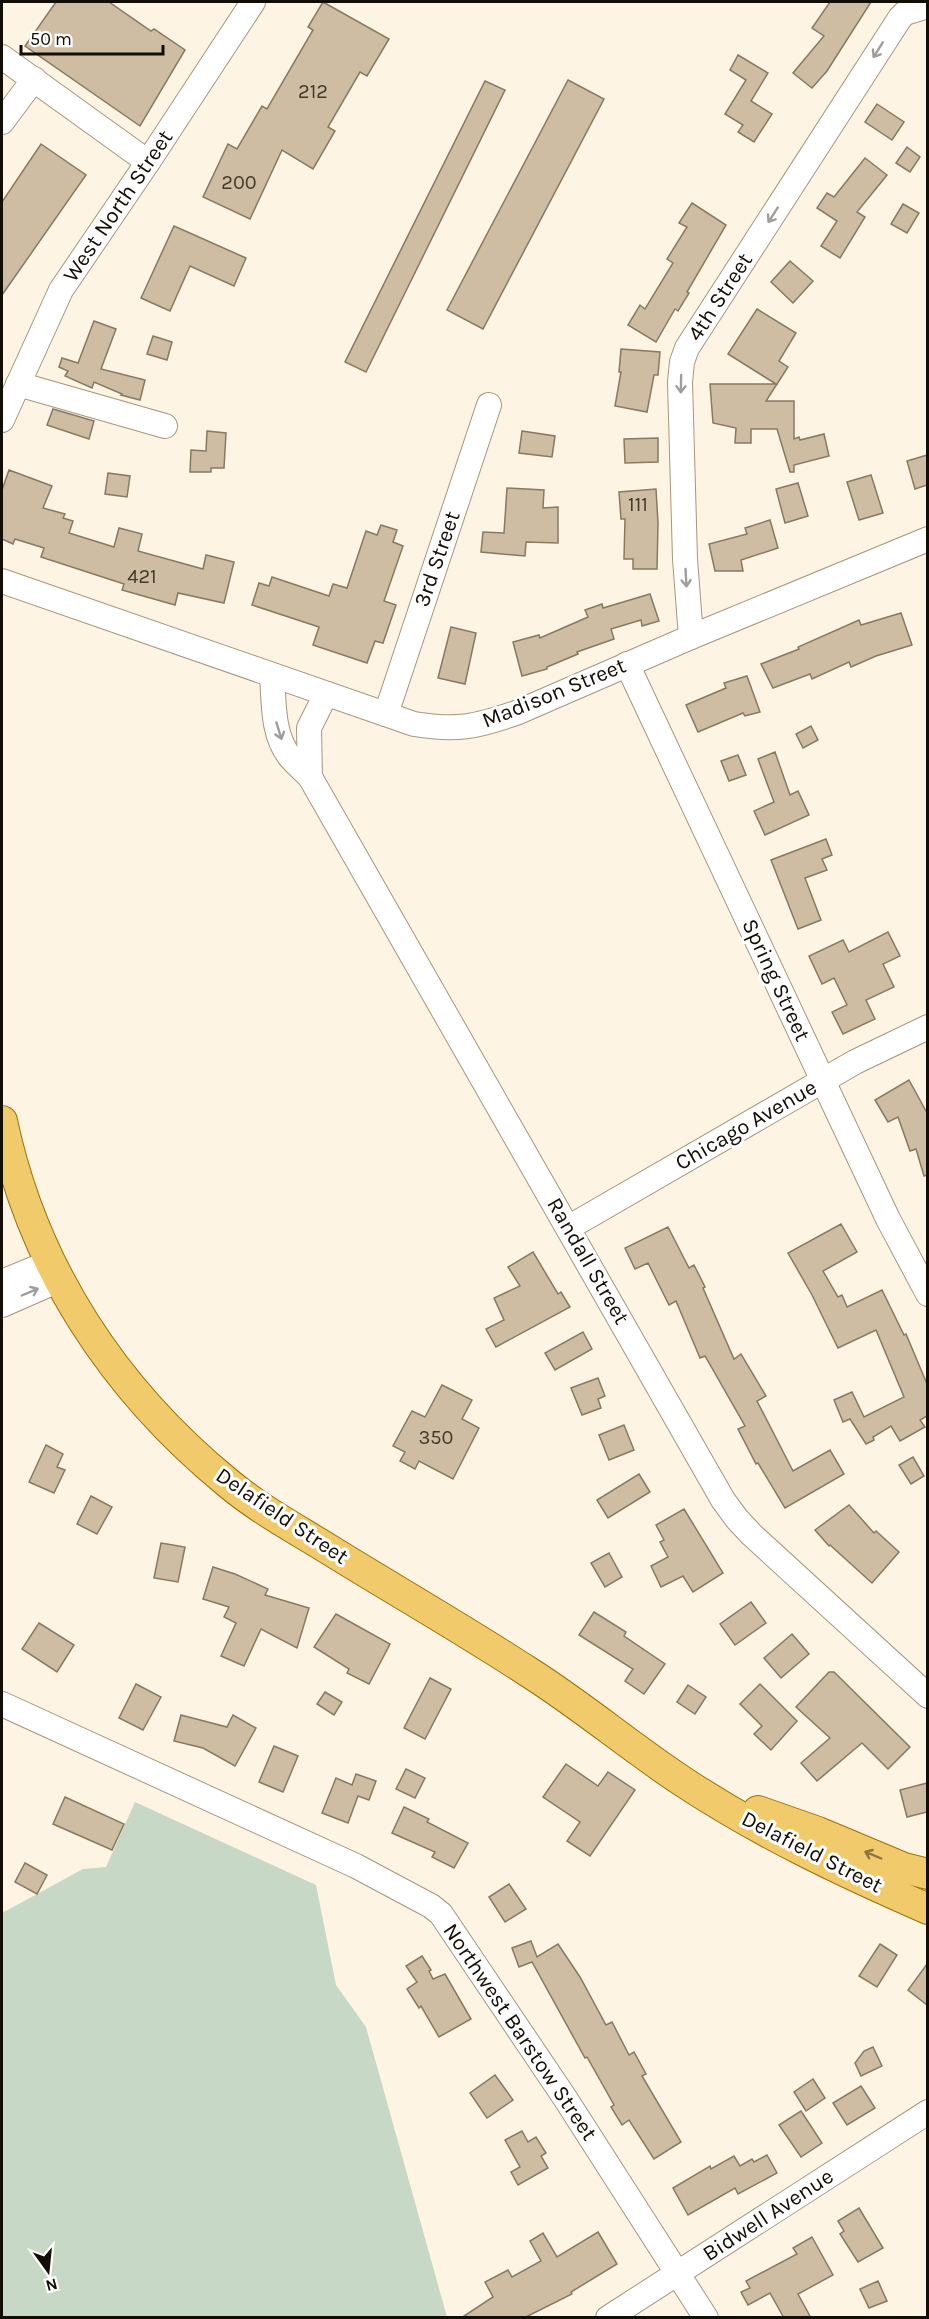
<svg xmlns="http://www.w3.org/2000/svg" width="929" height="2319" font-family="Karla,sans-serif">
  <style>
    .green { fill: #c7d8c6 }
    .building { fill: #cebda2; stroke: #887961; stroke-width: 1.5 }
    .lines { fill: none; stroke-linecap: round; stroke-linejoin: round }
    .minor-casing { stroke: #a6967d; stroke-width: 26 }
    .major-casing { stroke: #9c7008; stroke-width: 32 }
    .minor { stroke: #fff; stroke-width: 24 }
    .major { stroke: #f1ca6c; stroke-width: 30 }
    .oneway { stroke: #a09e9b }
    .oneway2 { stroke: #8d753e }
    .labels { text-anchor: middle; dominant-baseline: central; stroke-width: 6; stroke-linejoin: round; paint-order: stroke }
    .number-label { font-size: 20px; fill: #41392c }
    .street-label { font-size: 22px; fill: #120d05; stroke: #fff }
  </style>
  <rect width="100%" height="100%" fill="#fef4e4"/>
  <polygon class="green" points="135,1802 316,1885 336,1985 366,2027 447,2317 2,2318 2,1913 83,1869 106,1867"/>
  <g class="building">
    <polygon points="56,2 109,2 151,31 154,29 185,50 140,126 25,46"/>
    <polygon points="323,2 389,39 367,76 360,72 328,127 335,131 313,169 282,150 250,219 203,197 228,144 237,149 262,106 267,109 313,30 308,27"/>
    <polygon points="830,2 871,2 827,71 812,88 793,73 824,36 812,28"/>
    <polygon points="738,55 768,73 751,101 772,114 754,142 738,132 743,125 725,114 746,80 730,70"/>
    <polygon points="568,80 604,99 483,329 447,310"/>
    <polygon points="485,81 505,90 366,372 345,362"/>
    <polygon points="877,104 904,122 892,140 865,122"/>
    <polygon points="41,144 86,175 2,295 2,202"/>
    <polygon points="907,147 920,157 910,172 896,163"/>
    <polygon points="865,158 887,175 857,212 865,217 840,258 821,246 837,221 817,208 827,193 834,197"/>
    <polygon points="692,203 726,225 687,292 689,293 678,311 675,309 656,342 628,325 640,305 645,309 673,263 667,259 687,227 679,223"/>
    <polygon points="903,204 919,213 907,233 891,224"/>
    <polygon points="174,226 246,258 234,286 190,266 170,311 141,298"/>
    <polygon points="790,261 813,281 793,303 771,282"/>
    <polygon points="757,309 796,333 779,361 788,367 766,401 794,401 794,439 799,437 800,440 824,434 829,456 794,465 794,472 790,472 777,429 751,429 751,443 735,443 736,428 713,423 710,384 776,384 728,354"/>
    <polygon points="94,321 116,329 101,369 145,380 140,400 121,395 122,394 94,382 92,388 65,376 68,371 59,367 62,358 78,363"/>
    <polygon points="153,336 172,342 167,360 147,354"/>
    <polygon points="621,349 660,352 658,375 654,375 647,412 615,406 621,372 619,372"/>
    <polygon points="53,409 94,421 89,439 47,425"/>
    <polygon points="207,431 226,433 224,468 211,468 211,472 190,472 191,450 206,451"/>
    <polygon points="522,431 555,436 552,457 519,453"/>
    <polygon points="658,438 658,462 625,463 624,439"/>
    <polygon points="927,455 927,485 915,489 907,461"/>
    <polygon points="9,470 52,486 43,508 65,514 63,518 73,521 69,533 114,547 119,528 142,534 138,551 203,569 206,555 234,562 224,603 178,593 175,605 122,590 124,584 41,557 44,548 15,539 13,544 2,539 2,490"/>
    <polygon points="108,473 130,476 127,497 105,494"/>
    <polygon points="871,475 883,513 859,520 847,482"/>
    <polygon points="798,483 808,516 785,523 776,489"/>
    <polygon points="507,488 544,490 543,508 558,507 558,543 526,542 525,556 481,552 483,532 504,533"/>
    <polygon points="656,489 658,523 657,569 633,569 633,559 624,559 625,519 621,519 619,492"/>
    <polygon points="770,520 778,548 741,560 743,571 715,571 709,544 747,534 745,528"/>
    <polygon points="381,525 397,530 393,542 403,546 384,601 396,605 383,643 375,641 367,663 313,645 319,627 252,605 259,583 269,586 272,577 329,596 333,584 347,588 366,531 377,535"/>
    <polygon points="650,594 659,621 642,626 641,620 611,629 614,639 577,652 578,654 547,667 547,669 522,676 513,642 539,635 540,638 588,617 585,610 602,604 603,608"/>
    <polygon points="901,613 912,645 876,656 851,667 849,662 812,679 810,674 773,688 761,664 799,649 798,647 859,620 861,625"/>
    <polygon points="451,627 476,633 465,684 438,678"/>
    <polygon points="747,676 760,712 745,716 743,713 698,732 686,705 726,688 724,683"/>
    <polygon points="811,726 818,740 803,748 796,734"/>
    <polygon points="775,752 790,795 798,791 809,815 765,835 754,811 774,802 758,759"/>
    <polygon points="738,755 746,775 729,781 721,761"/>
    <polygon points="826,839 832,855 822,859 827,870 805,878 821,920 798,929 771,860"/>
    <polygon points="888,932 900,956 883,964 894,987 866,1000 875,1019 843,1034 832,1012 847,1005 834,978 822,984 809,956 843,940 849,952"/>
    <polygon points="909,1080 927,1113 927,1175 924,1176 916,1149 910,1151 898,1117 888,1122 875,1100"/>
    <polygon points="841,1224 857,1252 823,1271 838,1297 842,1295 847,1307 882,1290 904,1335 906,1334 927,1384 927,1416 920,1420 925,1427 900,1441 891,1426 873,1437 874,1440 866,1444 850,1419 843,1422 834,1400 852,1392 864,1417 904,1397 876,1330 838,1348 812,1295 788,1253"/>
    <polygon points="668,1227 689,1268 694,1265 705,1287 703,1288 734,1359 741,1354 766,1396 757,1401 793,1471 830,1450 844,1474 785,1508 758,1463 756,1464 738,1429 745,1426 705,1356 700,1358 676,1301 669,1305 648,1263 635,1269 625,1248"/>
    <polygon points="533,1252 558,1294 561,1292 570,1307 496,1347 486,1329 504,1320 494,1298 520,1286 508,1267"/>
    <polygon points="583,1332 592,1349 555,1370 545,1353"/>
    <polygon points="598,1378 605,1396 598,1399 601,1408 582,1415 571,1388"/>
    <polygon points="442,1385 472,1400 462,1419 479,1428 453,1479 419,1461 415,1469 400,1461 405,1452 393,1446 412,1411 425,1417"/>
    <polygon points="624,1425 634,1450 609,1460 599,1435"/>
    <polygon points="46,1445 63,1454 57,1467 65,1470 54,1493 29,1482"/>
    <polygon points="913,1457 924,1476 911,1484 899,1465"/>
    <polygon points="639,1474 650,1492 608,1518 597,1500"/>
    <polygon points="91,1496 112,1507 97,1534 77,1524"/>
    <polygon points="849,1505 874,1533 876,1531 899,1552 872,1583 830,1545 829,1546 815,1530"/>
    <polygon points="684,1509 723,1573 693,1592 683,1576 661,1587 651,1566 668,1557 660,1542 664,1540 656,1525"/>
    <polygon points="161,1543 185,1547 178,1582 154,1578"/>
    <polygon points="609,1553 622,1577 605,1587 591,1563"/>
    <polygon points="213,1567 235,1574 268,1589 265,1595 309,1608 297,1648 261,1629 244,1666 221,1656 236,1623 224,1617 229,1607 203,1599"/>
    <polygon points="751,1602 766,1623 735,1645 720,1624"/>
    <polygon points="594,1612 626,1632 624,1636 665,1664 644,1694 625,1681 633,1669 579,1635"/>
    <polygon points="336,1614 390,1644 369,1684 347,1673 349,1669 314,1647"/>
    <polygon points="39,1623 74,1645 57,1672 22,1649"/>
    <polygon points="792,1634 809,1654 781,1678 764,1658"/>
    <polygon points="829,1672 834,1672 910,1747 888,1769 862,1743 817,1781 801,1763 830,1738 796,1707"/>
    <polygon points="430,1678 451,1689 425,1739 404,1728"/>
    <polygon points="136,1684 161,1697 143,1730 119,1718"/>
    <polygon points="760,1684 797,1721 771,1750 754,1734 762,1726 740,1704"/>
    <polygon points="688,1685 706,1697 695,1714 677,1702"/>
    <polygon points="325,1692 342,1702 334,1715 317,1704"/>
    <polygon points="181,1715 227,1727 233,1715 256,1728 235,1766 203,1748 174,1741"/>
    <polygon points="274,1746 298,1756 283,1792 259,1782"/>
    <polygon points="566,1764 598,1786 608,1772 635,1790 590,1856 567,1841 580,1822 543,1797"/>
    <polygon points="406,1769 425,1778 415,1798 396,1789"/>
    <polygon points="356,1774 376,1781 369,1800 358,1796 348,1823 322,1813 336,1778 352,1785"/>
    <polygon points="927,1783 927,1812 907,1817 900,1790"/>
    <polygon points="65,1797 124,1824 112,1850 53,1824"/>
    <polygon points="404,1807 429,1819 427,1822 468,1843 454,1868 432,1857 435,1852 392,1833"/>
    <polygon points="25,1863 47,1875 37,1894 15,1882"/>
    <polygon points="509,1884 526,1909 505,1922 489,1897"/>
    <polygon points="531,1941 537,1957 558,1944 580,1977 606,2025 612,2022 629,2055 634,2052 646,2074 642,2076 681,2142 654,2159 629,2120 622,2125 611,2107 614,2105 587,2057 585,2058 532,1962 519,1967 512,1948"/>
    <polygon points="880,1944 897,1955 877,1987 859,1976"/>
    <polygon points="422,1956 431,1970 429,1971 433,1979 445,1974 471,2019 439,2037 421,2006 419,2008 407,1989 417,1982 406,1966"/>
    <polygon points="927,1964 927,2005 908,1990"/>
    <polygon points="873,2047 882,2066 861,2076 855,2063 864,2051"/>
    <polygon points="495,2075 513,2100 487,2118 470,2093"/>
    <polygon points="813,2079 825,2098 806,2111 794,2092"/>
    <polygon points="861,2086 875,2108 847,2125 833,2103"/>
    <polygon points="801,2111 822,2143 801,2157 779,2125"/>
    <polygon points="522,2131 528,2142 536,2137 546,2153 541,2156 548,2168 518,2185 511,2172 520,2167 505,2140"/>
    <polygon points="767,2155 777,2173 738,2194 735,2188 688,2215 673,2188 710,2166 711,2169 734,2156 740,2166 752,2159 754,2162"/>
    <polygon points="859,2208 883,2248 858,2262 840,2234 844,2231 838,2221"/>
    <polygon points="598,2232 617,2264 571,2292 572,2294 524,2318 461,2318 493,2297 485,2282 508,2270 512,2277 541,2261 530,2241 543,2233 557,2257"/>
    <polygon points="812,2237 833,2275 798,2294 811,2318 784,2318 770,2293 748,2305 741,2292 750,2288 746,2281 797,2254 793,2248"/>
    <polygon points="878,2281 887,2301 869,2308 860,2289"/>
  </g>
  <g class="lines">
    <defs>
      <g id="minor">
        <polyline points="2,57 148,162"/>
        <polyline points="2,122 34,79"/>
        <polyline points="18,384 165,426"/>
        <polyline points="2,420 61,290 148,162 253,2"/>
        <path d="M2,581L414,724C457,731 475,727 516,713L691,637L928,539"/>
        <polyline points="691,637 685,559 680,382 682,362 687,348 900,18 905,13 928,6"/>
        <polyline points="627,664 888,1219 928,1294"/>
        <path d="M272,675C274,702 272,735 290,757C296,764 304,771 310,777L723,1500L737,1519L752,1535L928,1696"/>
        <polyline points="386,714 489,405"/>
        <polyline points="310,777 309,728 326,694"/>
        <polyline points="568,1228 855,1062 928,1027"/>
        <polyline points="2,1282 50,1262"/>
        <polyline points="2,1305 59,1280"/>
        <polyline points="2,1704 356,1866 431,1906 441,1914 565,2098 706,2318"/>
        <polyline points="608,2318 928,2112"/>
      </g>
      <g id="major">
        <path d="M2,1121C33,1267 113,1389 228,1483C260,1510 298,1530 333,1552C398,1592 464,1630 527,1671C581,1705 629,1746 682,1781C759,1832 843,1872 928,1909"/>
        <polyline points="758,1811 818,1832 904,1868 928,1874"/>
      </g>
    </defs>
    <use href="#minor" class="minor-casing"/>
    <use href="#major" class="major-casing"/>
    <use href="#minor" class="minor"/>
    <use href="#major" class="major"/>
  </g>
  <defs><path id="oneway-shaft" d="M-6 0H5M1.5-3L5.5 0L1.5 3" fill="none" stroke-width="1.6" stroke-linecap="round" stroke-linejoin="round" transform="scale(1.5)"/></defs>
  <g class="oneway">
    <use href="#oneway-shaft" transform="translate(878 50) rotate(122)"/>
    <use href="#oneway-shaft" transform="translate(773 215) rotate(123)"/>
    <use href="#oneway-shaft" transform="translate(681 384) rotate(91)"/>
    <use href="#oneway-shaft" transform="translate(686 578) rotate(87)"/>
    <use href="#oneway-shaft" transform="translate(279 731) rotate(73)"/>
    <use href="#oneway-shaft" transform="translate(30 1292) rotate(-23)"/>
  </g>
  <use class="oneway2" href="#oneway-shaft" transform="translate(873 1855) rotate(-157)"/>
  <g class="labels">
    <g class="number-label">
      <text x="313" y="91">212</text>
      <text x="239" y="182">200</text>
      <text x="638" y="504">111</text>
      <text x="142" y="576">421</text>
      <text x="436" y="1437">350</text>
    </g>
    <g class="street-label">
      <text transform="translate(118 206) rotate(-56)">West North Street</text>
      <text transform="translate(720 297) rotate(-57)">4th Street</text>
      <text transform="translate(437 559) rotate(-71)">3rd Street</text>
      <text transform="translate(554 693) rotate(-22)">Madison Street</text>
      <text transform="translate(776 980) rotate(65)">Spring Street</text>
      <text transform="translate(746 1125) rotate(-30)">Chicago Avenue</text>
      <text transform="translate(588 1261) rotate(60)">Randall Street</text>
      <text transform="translate(282 1516) rotate(34)">Delafield Street</text>
      <text transform="translate(812 1852) rotate(27)">Delafield Street</text>
      <text transform="translate(520 2032) rotate(56)">Northwest Barstow Street</text>
      <text transform="translate(768 2215) rotate(-33)">Bidwell Avenue</text>
    </g>
  </g>
  <rect width="929" height="2319" fill="none" stroke="#120d05" stroke-width="6"/>
  <g transform="translate(48 2271) rotate(165)" stroke="#ffffff" stroke-width="4.5" paint-order="stroke">
  <path d="M0-4.5L10 22L0 15L-10 22Z" fill="#120d05"/>
  <text y="-9" font-size="16" font-weight="bold" text-anchor="middle" fill="#120d05">N</text>
  </g>
  <path d="M21 45v9h142v-9" fill="none" stroke="#120d05" stroke-width="3"/>
  <text x="30" y="45" font-size="18" fill="#120d05" stroke="#ffffff" stroke-width="4.5" paint-order="stroke">50 m</text>
</svg>
